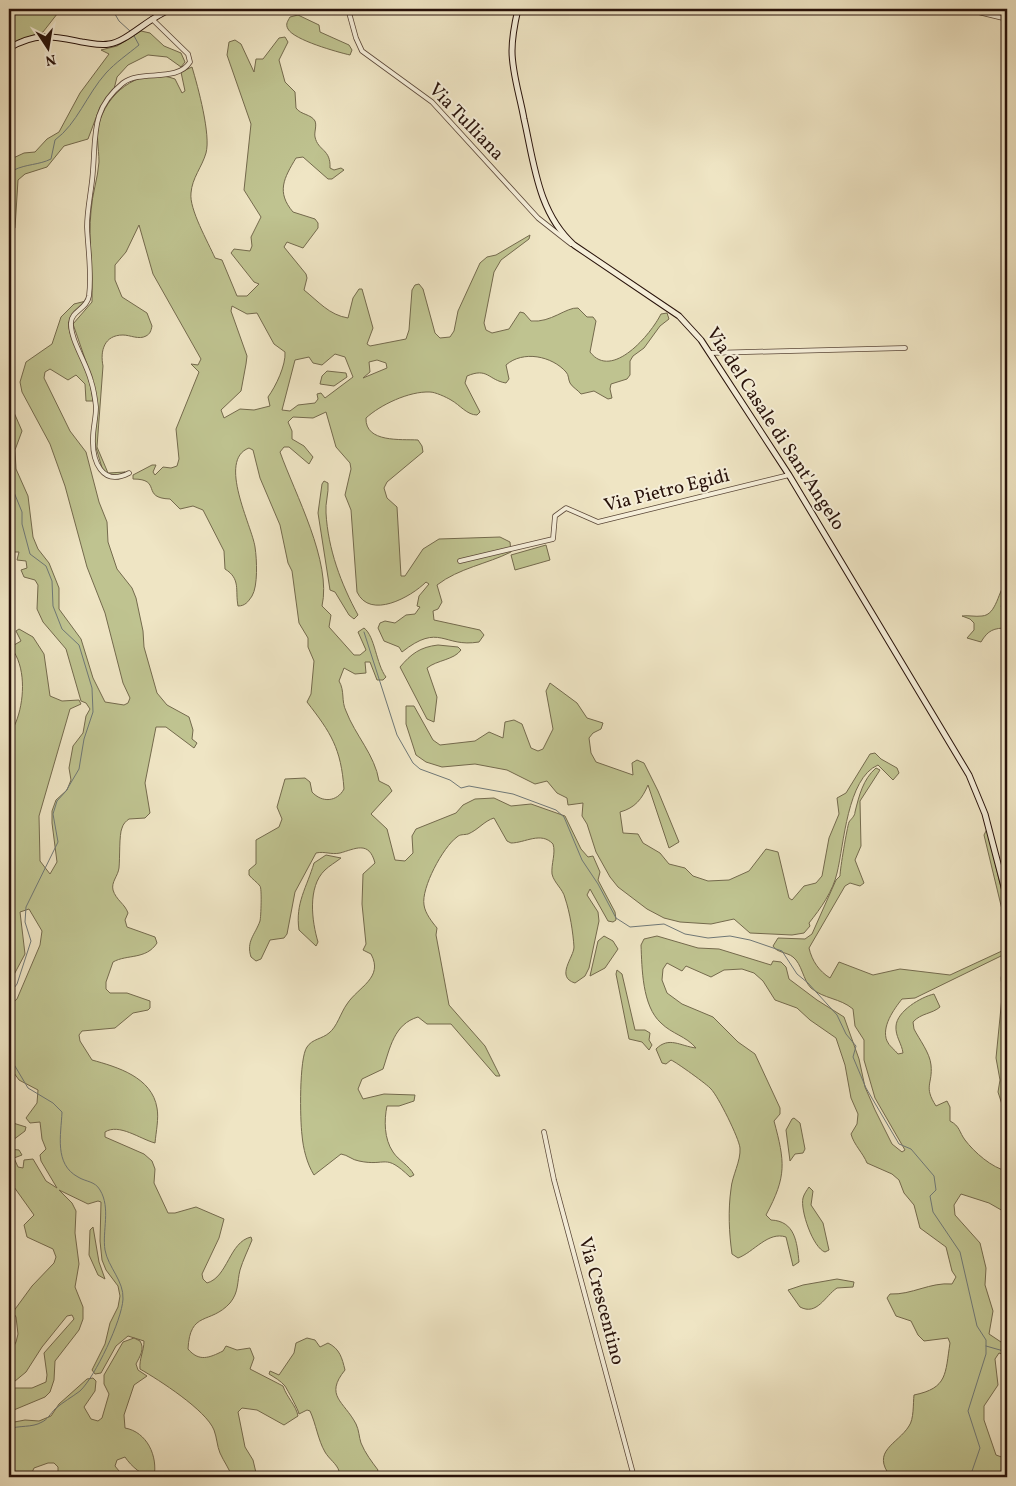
<svg xmlns="http://www.w3.org/2000/svg" width="1016" height="1486" font-family="Vollkorn,serif">
  <style>
    .green { fill: #bfc390; stroke: #746a4d; fill-rule: evenodd }
    .lines { fill: none; stroke-linecap: round; stroke-linejoin: round }
    .stream { stroke: #6f7877; stroke-width: 1 }
    .street-casing { stroke: #5a4738; stroke-width: 5.5 }
    .secondary-casing { stroke: #28120a; stroke-width: 7 }
    .street { stroke: #f5eed9; stroke-width: 4 }
    .secondary { stroke: #f5eed9; stroke-width: 5 }
    .labels { text-anchor: middle; dominant-baseline: central; stroke-width: 4; stroke-linejoin: round; paint-order: stroke }
    .street-label { font-size: 19px; fill: #28120a; stroke: #f5eed9 }
  </style>
  <rect width="100%" height="100%" fill="#efe5c4"/>
  <filter id="stains"><feTurbulence type="fractalNoise" baseFrequency=".004" numOctaves="4"/><feColorMatrix values="0 0 0 0 .2 0 0 0 0 .09 0 0 0 0 .02 0 0 0 .5 -.17"/></filter>
  <radialGradient id="worn" r=".72"><stop offset=".6" stop-color="#630" stop-opacity="0"/><stop offset="1" stop-color="#630" stop-opacity=".3"/></radialGradient>
  <g class="green">
    <polygon points="9,9 61,9 43,32 19,40 9,47"/>
    <path d="M298,15L319,25L320,32L349,45L352,50L350,55C337,52 294,40 288,29C285,24 288,21 290,17Z"/>
    <polygon points="141,31 150,33 164,46 181,53 185,62 181,67 167,57 148,55 128,65 117,77 114,89 100,107 88,139 64,146 47,167 25,174 18,180 15,228 9,235 9,160 24,153 35,152 47,139 59,132 80,93 109,54 101,50 117,46"/>
    <path d="M285,37L288,42L279,60L285,82L295,92L296,108C301,115 311,114 315,121C317,126 314,132 315,137C318,151 331,149 330,168L334,170L341,168L344,170L332,179H328L303,157L296,158C284,178 276,192 293,212L315,219L318,223V228L303,248L287,242L284,247L306,274L307,278L304,290C318,301 329,315 348,318L353,298L359,289H362L373,328L367,344L370,346L406,339L409,330L412,290L415,285L419,284L423,289L435,333L440,338L450,337L454,331L458,311L480,263L487,257L496,255L530,235L529,239L501,260L494,272L484,323L486,330L492,333L509,329L520,312L524,313L531,321C551,323 566,307 578,308L587,317H593L596,321L590,352C612,381 651,334 661,314L667,313L669,319L660,326L644,348L633,356L630,361V375L627,379L611,384L610,389L612,398L608,399L594,391L581,394C578,390 572,387 570,383C568,379 569,375 566,372C552,356 523,350 506,365L509,379L506,383C488,380 488,367 467,376L465,383L480,412L477,415C467,415 460,405 451,400C446,397 435,392 430,392C409,391 380,405 366,418C365,443 401,439 418,440L422,446L423,452L387,482L384,488L387,498L397,507L401,576H405L423,549L439,539L500,537L510,542L511,552C487,564 459,568 437,585L442,602L438,609L433,611L434,620L480,630L484,635L479,642C443,648 440,622 402,652L399,647L384,641L378,628L380,623L385,621L395,623L406,615L415,614L420,607L417,606L419,596L429,584L426,582C411,597 370,620 357,592L351,510L345,495L351,469L350,463L336,447L326,412L313,418L293,417L288,422L292,431V439L304,446L313,457L309,464L289,447H284L280,452C295,494 332,562 322,606L331,615L329,627L354,655H360L366,650L358,632L364,628C375,636 376,664 386,677L383,680H377L370,662H365L366,673L355,674L344,668L339,681C345,691 341,701 346,711C355,735 375,755 379,781L389,786L392,791L371,814L387,829L395,860L405,861L413,853L412,836L416,829L456,813L463,805L475,799L494,798L511,806L531,804L565,816L581,849L588,857L593,856L600,872L598,880L615,912L616,920L613,922L608,921L590,889L587,895L598,912L599,921L589,968L585,976L575,983C555,977 574,957 574,947C573,932 570,913 565,898C563,889 554,883 552,874C551,864 556,853 553,844C541,831 525,843 511,843L507,841L494,818C484,821 478,830 468,834C464,835 460,834 457,837C443,847 421,888 424,905C425,913 432,922 437,928L436,935L449,1005L485,1046L500,1076H496L451,1024H427L418,1017C394,1024 390,1048 383,1069L362,1079L358,1089L363,1099L384,1094L415,1095L414,1101L399,1106H387C384,1120 384,1139 393,1152C399,1161 409,1165 414,1175L410,1177C384,1152 387,1167 359,1161C352,1160 348,1155 341,1154L314,1175C307,1164 303,1148 302,1135C300,1120 299,1058 307,1047C312,1039 322,1039 329,1033C337,1027 341,1012 347,1004C358,987 384,978 371,954L363,950L366,944L362,904L363,874L375,863C369,840 355,849 340,853C331,855 325,851 316,853L295,892L287,934L284,938L270,940L261,959L256,961L251,957C246,941 255,935 260,921C261,917 262,888 260,886C257,882 252,879 249,875V870L256,864V840L279,827L282,819L277,807L285,779L305,778L310,782L312,792C322,803 337,802 344,789C341,748 331,733 307,702L311,694L314,661L308,647V638L299,623L292,571L288,563L280,525L260,478L253,450L249,448C217,460 252,526 255,547C257,560 258,586 252,596C248,602 245,606 238,606C235,590 241,579 225,569L224,551L203,510L193,506L180,509L170,499C140,498 163,479 133,479V475L152,465H156L153,472L155,475L163,467L171,468L177,466L179,459L176,429L199,372L191,364L198,365L201,359L153,274L139,225L126,252L115,265V280L122,297L147,313L152,326C151,331 150,334 146,336C139,340 130,335 123,335C104,335 100,351 103,366L97,447L108,473L125,472L114,477L103,471L94,441L97,412L92,379L73,324L92,302C93,272 88,241 91,211C92,194 98,178 99,162C99,148 95,133 100,120C111,88 143,67 175,79L182,93L185,91L181,72L192,67C198,87 211,135 206,153C202,167 192,178 191,193C189,209 208,242 215,258L222,260L237,296H247L259,284L254,282L231,253L234,249L250,251L252,246L251,237L261,217L244,190L251,124L227,55L229,42L235,40L241,44L254,72L256,59H263L279,38ZM232,306L247,314L257,313L274,344L285,352C286,365 276,386 268,397L270,406L254,410L240,409L224,418L221,410L241,391L246,364L247,356L231,311ZM335,354L345,357L353,377L325,398L321,393L317,394L318,399L315,403L298,405L290,411L282,410L295,360L309,357L313,363L322,365ZM377,360L386,363L387,368L363,378L370,372L369,362Z"/>
    <path d="M86,301C81,307 70,314 69,322C67,336 80,350 84,363C89,375 91,388 93,401H86L85,384L76,375L68,380L50,369L45,372L44,378L70,431L86,452L99,502L107,522L108,542L117,569L132,588L136,598L143,631L144,647L157,693L167,705L189,717L193,730L192,739L197,743L194,748L166,727H156L145,783L150,813L145,818L129,819C126,821 123,824 122,828C119,834 120,859 119,868C118,876 111,882 113,890C116,900 125,904 128,913L125,920L127,927L155,937L157,943C146,960 127,954 113,962L106,982V989L110,993H127L150,1001V1008L148,1010L133,1013L115,1028L82,1031L79,1035L80,1041L92,1060C117,1067 152,1077 157,1108C159,1118 156,1132 155,1143C140,1139 119,1123 105,1132V1137L144,1154L152,1161L155,1169L154,1183L168,1213H175L196,1207L224,1219L219,1238L202,1274L203,1279L207,1283C228,1277 229,1242 251,1237L252,1240C248,1250 243,1260 240,1270C237,1282 239,1292 230,1303C210,1325 190,1310 188,1349C199,1362 209,1358 223,1351L226,1346L237,1350L250,1348L254,1358L250,1369L283,1386C287,1398 296,1405 298,1416L284,1425L257,1410L242,1408L238,1412L245,1447L253,1460L257,1477H232C229,1468 224,1462 220,1453C217,1446 217,1438 214,1430C206,1410 159,1380 140,1369C139,1359 144,1351 144,1341L128,1336L116,1346L101,1373L95,1374L92,1370L105,1344L110,1323L118,1307L120,1296L118,1286L106,1270L102,1260L100,1241L101,1202L98,1201L88,1204L59,1190L72,1203L76,1211L75,1233L79,1264L75,1287L83,1307V1319L79,1330L55,1361L54,1380L50,1392L45,1397L9,1412V1388H32L46,1382L47,1375L44,1353L74,1319L72,1315L67,1316L42,1347L26,1372L9,1386V1355L16,1342L18,1334L16,1317L13,1312L32,1286L54,1263L56,1257L53,1249L27,1237L24,1225L34,1215L9,1180V1149L19,1150L22,1155L14,1158L18,1167L23,1168L24,1160L33,1159L46,1181L57,1188L41,1161L40,1155L46,1149L42,1139L40,1122L30,1123L26,1118L37,1103L38,1090L19,1080L9,1066V1006L17,999L40,945L42,931L29,909L20,912L25,954L9,984V737C11,731 14,727 16,722C24,702 26,671 14,652L9,651V648L21,641L16,631L19,629L33,637L44,654L50,696L62,701L79,700L81,704L70,709L39,816L40,861L50,874L57,862L52,823V811L56,800L67,790L71,780L69,768L73,746L83,733L86,716L90,709L86,703L81,701L66,649L43,622L37,609L38,585L35,580L24,577L21,570L27,568L26,561L17,560L19,552H9C9,539 14,523 9,510V401L22,431L15,450L16,469L28,496L33,537L38,549L49,563L59,588V609L81,639L93,678L105,702L124,705L128,703L130,698L123,683L105,613L87,567L65,486L50,444L22,392L20,382L26,362L52,344L61,317L74,304Z"/>
    <polygon points="327,371 346,373 347,377 334,386 320,384 322,376"/>
    <path d="M324,481L328,483C329,493 325,503 326,513C328,549 341,584 358,615L354,619L349,615L335,592L330,590L318,513L322,484Z"/>
    <polygon points="546,545 550,560 515,570 511,555"/>
    <path d="M1007,581V628C994,628 988,630 981,642L967,638L974,630V623L970,619L962,616C969,615 975,617 982,616C997,615 998,590 1007,581Z"/>
    <path d="M438,645L458,647L461,650C454,660 437,660 427,668L437,697L434,722L427,719L400,667C411,654 420,647 438,645Z"/>
    <path d="M550,683L577,703L587,718L603,723L601,729L593,733L589,738L591,753L596,762L633,775L632,763L637,760L644,763L658,791L679,842L669,848L648,785C642,799 635,808 620,812L623,833L638,834L643,843L660,853L669,864L685,868L693,876L708,881L729,880L749,871L766,849L778,852L789,898L792,900L804,886L816,883L822,876L829,838L839,814L837,798L846,793L870,754L875,753L881,759L897,768L899,773L893,780L878,765C847,778 844,845 837,873C833,891 821,908 809,923L810,926L804,933L792,935L750,933L734,919L711,924L680,922L664,918L647,909L618,887L610,877L596,852L587,824L582,816L583,803L568,805L567,798L557,793L547,781L535,784L507,770L475,764L442,767L426,762L416,755L406,724V706H414L433,740L440,745L475,741L489,732L503,738L505,722L514,720L522,724L531,748L538,751L543,749L553,729L546,691Z"/>
    <path d="M876,768L880,770L860,801L861,846L855,860L864,883L860,886L850,883L845,886L809,948C812,961 819,971 830,978L839,962L873,975L900,969L950,975L1004,950L1005,922L984,835L987,829L1007,913V1120L998,1092L1000,1080L996,1058L1003,987C997,974 1008,967 1003,955L915,998L902,999C894,1009 881,1027 887,1041C889,1046 895,1050 898,1054L903,1053C902,1044 895,1036 896,1026C897,1011 921,997 934,994L940,1007C932,1014 921,1013 913,1022L914,1029C919,1039 930,1053 931,1065C933,1084 923,1086 936,1106L947,1101L950,1107V1121C960,1126 959,1132 965,1140C974,1152 992,1168 1007,1171V1209L1003,1211L989,1203L961,1194L954,1205L955,1215L980,1243L986,1268L985,1285L993,1311L989,1334L1007,1346V1356L999,1353L995,1359L998,1385L984,1406V1420L996,1455L1007,1459V1477H891C870,1451 898,1444 909,1426C914,1419 913,1404 914,1395C948,1388 945,1374 950,1343L948,1338L924,1341L918,1335L911,1321L896,1316L887,1298L890,1294C912,1295 930,1282 952,1284L956,1277L952,1271L946,1247L920,1228L914,1205L904,1193L899,1180L892,1174L867,1163C863,1153 854,1145 851,1134L857,1124L858,1114L851,1098L845,1065L836,1038L810,1020L797,1008L775,1000L763,981L754,973L742,969L724,970L711,977L686,966L682,971L667,963L663,969L662,980L667,993L682,1004L713,1017L738,1042L755,1054L780,1108V1114L774,1121C785,1162 787,1176 766,1215L771,1220C795,1221 797,1242 799,1262L793,1266L786,1237C768,1231 754,1252 738,1258L732,1254C729,1233 728,1210 731,1189C732,1176 741,1161 740,1148C739,1138 718,1096 711,1089C708,1085 676,1062 671,1060L666,1064L662,1063L656,1049C669,1036 680,1046 696,1048C686,1036 672,1034 661,1023C642,1006 642,968 641,945L644,939L657,936L698,948L719,949L771,965L773,961L781,962L786,967L789,979L817,1000L844,1017L859,1059L865,1087L875,1110L892,1144L902,1152L905,1150L875,1098L864,1060V1040L855,1026L853,1009C840,998 824,999 811,988C803,980 802,964 793,957C787,952 777,953 773,946L778,938L805,939L812,934L836,880L840,876C840,869 847,828 849,822C851,819 855,816 855,812C859,796 863,779 876,768Z"/>
    <path d="M326,855L341,858C336,862 329,866 325,870C307,887 312,922 318,942L316,946L299,930C295,903 307,887 314,863Z"/>
    <polygon points="604,936 613,941 618,949 605,968 590,976 598,941"/>
    <polygon points="617,970 622,974 635,1030 645,1030 650,1033 649,1040 652,1045 649,1050 642,1042 629,1039 616,974"/>
    <polygon points="794,1118 800,1123 805,1149 803,1153 795,1154 790,1161 786,1130 792,1119"/>
    <polygon points="13,1123 26,1127 25,1131 9,1143 9,1126"/>
    <path d="M809,1187L813,1191L811,1205L823,1223L829,1250L825,1252C813,1248 800,1210 803,1198C804,1194 807,1190 809,1187Z"/>
    <polygon points="93,1227 99,1262 105,1279 98,1275 89,1255 90,1230"/>
    <path d="M837,1279L854,1282L853,1287L837,1288C825,1296 817,1316 800,1307L788,1290L803,1285Z"/>
    <path d="M134,1338L140,1341C145,1349 140,1356 136,1364L138,1370L147,1376L134,1385L124,1415L125,1428C147,1432 158,1456 154,1477C143,1477 131,1466 125,1457L117,1460L115,1466L119,1471L116,1477H72L70,1474L69,1477H58V1467L54,1463H48L34,1468L30,1477H9V1423L25,1420L39,1421L51,1416L59,1404L87,1379L93,1378L96,1381L95,1391L84,1407L91,1419L98,1421L102,1418L109,1394L104,1384V1375L123,1342Z"/>
    <path d="M307,1338L315,1340L320,1347L328,1343C340,1349 342,1358 345,1370C324,1396 344,1401 356,1424C359,1430 359,1437 361,1443C365,1453 372,1462 378,1470L375,1477H336L339,1471C337,1464 329,1459 325,1452C318,1440 316,1424 310,1411L307,1410L299,1414C299,1411 287,1389 285,1386C281,1381 274,1377 269,1374L270,1371L279,1375L294,1353L296,1343Z"/>
  </g>
  <g class="lines">
    <g class="stream">
      <polyline points="112,9 119,21 130,31"/>
      <path d="M9,219L12,211L14,170C26,164 39,165 51,159L55,140C77,124 87,94 106,73C115,63 128,54 139,45L133,34"/>
      <polyline points="9,422 13,434 9,442"/>
      <polyline points="9,480 22,512 22,524 30,554 46,566 52,581 53,606 62,629 79,645 92,688 93,712 84,739 79,769 66,791 57,801 53,814 58,842 26,907 25,922 31,941 17,984 9,995"/>
      <polyline points="1001,606 1007,598"/>
      <polyline points="364,632 397,735 413,763 420,769 450,780 461,788 469,786 513,794 556,810 564,817 582,860 598,884 616,918 630,927 664,924 685,934 708,938 730,936 750,940 782,951 797,974 808,983 837,1015 846,1034 856,1046 853,1057 866,1088 899,1144 911,1149 934,1176 936,1190 930,1196 933,1212 960,1252 977,1326 986,1340 986,1354 968,1411 980,1448 970,1477"/>
      <path d="M9,1056L28,1088L53,1103L62,1112C61,1135 54,1164 78,1177C86,1182 95,1181 100,1190C111,1208 102,1231 105,1250C108,1267 124,1281 123,1299C122,1320 95,1377 80,1391C72,1397 63,1402 55,1409C51,1413 47,1420 42,1422C32,1428 19,1425 9,1429"/>
      <polyline points="986,1346 1007,1352"/>
    </g>
    <defs>
      <g id="street">
        <polyline points="348,9 356,38 362,51 432,102 538,218 571,244"/>
        <polyline points="966,9 1007,19"/>
        <polyline points="710,353 905,348"/>
        <path d="M129,473C102,487 92,461 93,438C93,428 96,418 96,407C95,398 94,390 91,381C87,364 70,339 71,323C71,311 87,309 89,296C92,273 88,250 87,227C87,208 92,189 93,170C96,134 91,109 123,83C141,69 177,83 190,62L188,54L152,19"/>
        <polyline points="460,561 553,539 555,516 566,508 598,522 789,475"/>
        <polyline points="544,1132 554,1180 634,1477"/>
      </g>
      <g id="secondary">
        <path d="M518,9C515,22 512,37 512,51C512,73 520,96 524,119C534,163 538,213 574,245L679,316L701,340L789,475L969,775L985,814L1007,898"/>
        <path d="M9,48C38,32 51,36 82,42C91,43 100,46 109,44C127,42 150,16 172,9"/>
        <polyline points="1007,1054 1007,1065"/>
      </g>
    </defs>
    <use href="#street" class="street-casing"/>
    <use href="#secondary" class="secondary-casing"/>
    <use href="#street" class="street"/>
    <use href="#secondary" class="secondary"/>
  </g>
  <g class="labels">
    <g class="street-label">
      <text transform="translate(466 122) rotate(46)">Via Tulliana</text>
      <text transform="translate(775 429) rotate(57)">Via del Casale di Sant'Angelo</text>
      <text transform="translate(667 491) rotate(-14)">Via Pietro Egidi</text>
      <text transform="translate(601 1301) rotate(75)">Via Crescentino</text>
    </g>
  </g>
  <rect width="1016" height="1486" fill="none" stroke="#efe5c4" stroke-width="30"/>
  <rect x="10" y="10" width="996" height="1466" fill="none" stroke="#28120a" stroke-width="2.5"/>
  <rect x="15" y="15" width="986" height="1456" fill="none" stroke="#28120a"/>
  <g transform="translate(48 48) rotate(168)" stroke="#f5eed9" stroke-width="4" paint-order="stroke">
  <path d="M0-4L9 19L0 12L-9 19Z" fill="#28120a"/>
  <text y="-8" font-size="14" font-weight="bold" text-anchor="middle" fill="#28120a">N</text>
  </g>
  <rect width="100%" height="100%" filter="url(#stains)"/>
  <rect width="100%" height="100%" fill="url(#worn)"/>
</svg>
